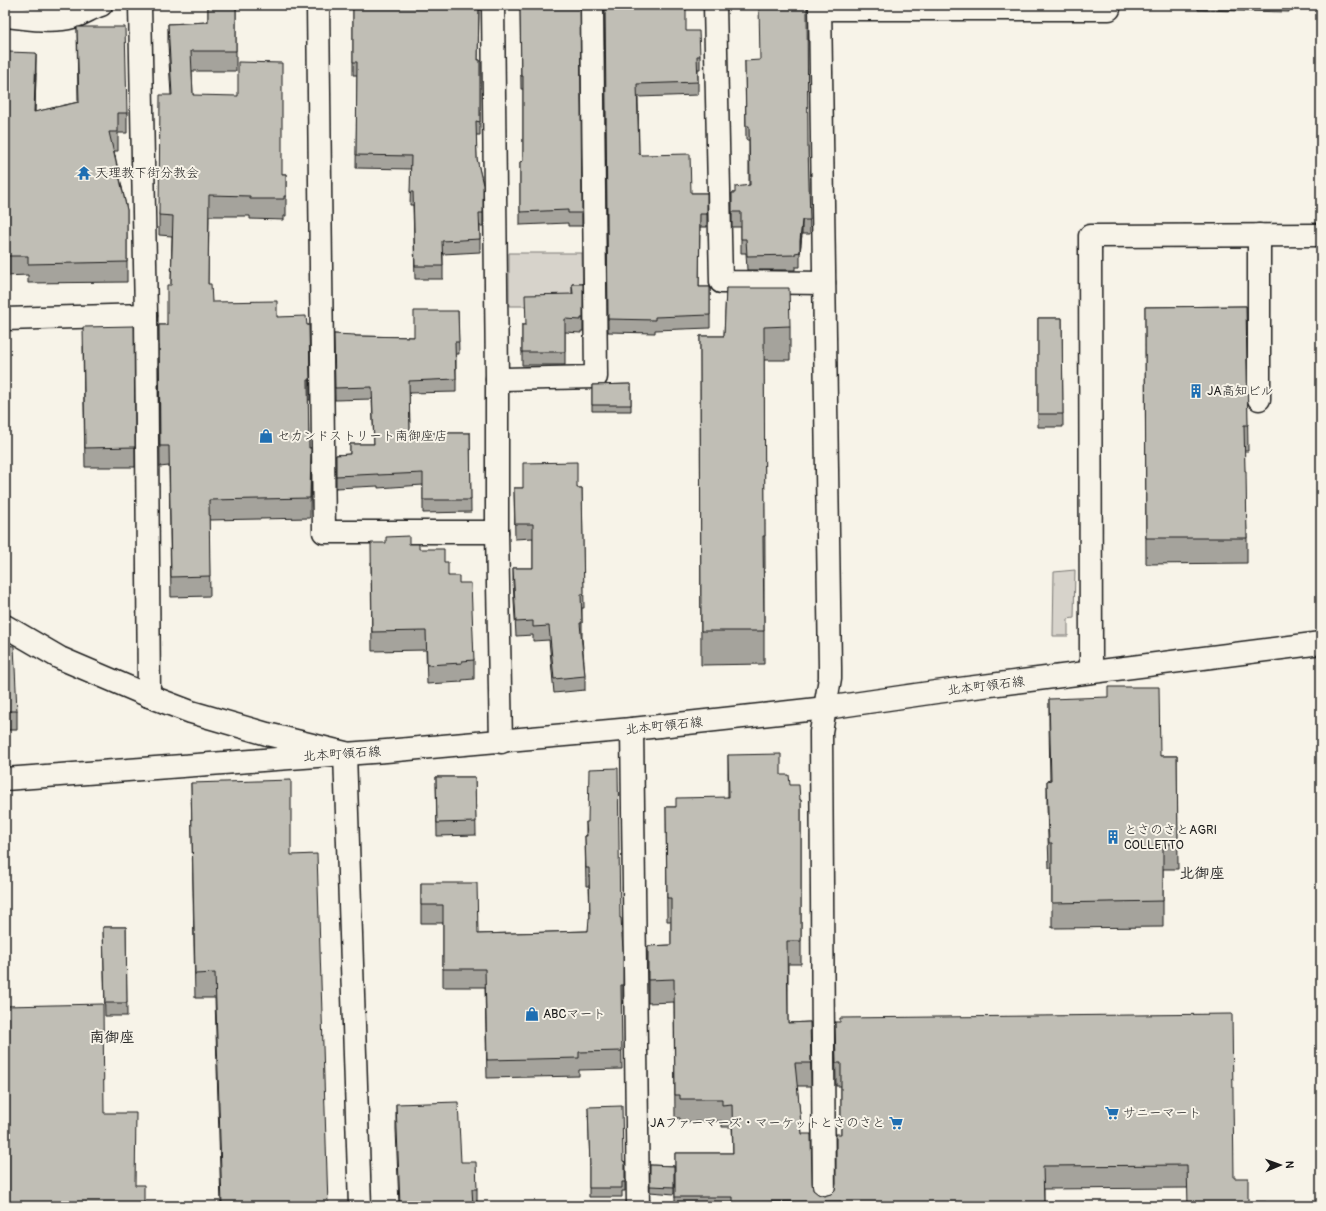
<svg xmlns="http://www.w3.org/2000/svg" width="1326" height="1211" font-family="Pangolin,'Klee One',sans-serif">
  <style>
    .green { fill: #d7d3cb; stroke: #7a7874 }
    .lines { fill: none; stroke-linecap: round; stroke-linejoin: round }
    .minor-casing { stroke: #1c1c1c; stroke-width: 25 }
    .major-casing { stroke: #1c1c1c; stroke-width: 25 }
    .minor { stroke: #f7f3e8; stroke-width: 22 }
    .major { stroke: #f7f3e8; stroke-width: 22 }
    .wall { fill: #a5a39c; stroke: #1c1c1c }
    .shaded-wall { fill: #86857f; stroke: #1c1c1c }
    .building { fill: #c0beb5; stroke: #1c1c1c }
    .labels { text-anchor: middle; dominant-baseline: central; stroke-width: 4; stroke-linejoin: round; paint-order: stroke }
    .poi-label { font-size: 13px; fill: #1c1c1c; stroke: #f7f3e8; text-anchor: start }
    .street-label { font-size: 13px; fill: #1c1c1c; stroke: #f7f3e8 }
    .quarter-label { font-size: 15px; font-weight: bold; fill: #1c1c1c; stroke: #f7f3e8 }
  </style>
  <rect width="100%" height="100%" fill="#f7f3e8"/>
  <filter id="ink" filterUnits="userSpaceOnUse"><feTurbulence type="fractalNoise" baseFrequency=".025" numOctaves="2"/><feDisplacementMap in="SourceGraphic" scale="8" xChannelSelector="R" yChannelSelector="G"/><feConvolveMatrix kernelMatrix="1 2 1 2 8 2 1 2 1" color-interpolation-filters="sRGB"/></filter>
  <g filter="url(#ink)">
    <g class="green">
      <polygon points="509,253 582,253 583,306 509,306"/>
      <polygon points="1075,570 1074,618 1068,619 1068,636 1053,636 1054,572"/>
    </g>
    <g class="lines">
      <defs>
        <g id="minor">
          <polyline points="140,5 146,315 149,696"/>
          <polyline points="318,5 324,532 497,532"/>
          <polyline points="493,5 497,379 497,532 501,742"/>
          <polyline points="715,5 721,282 824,283"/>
          <polyline points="820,5 830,668 830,678 821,732 824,1206"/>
          <polyline points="820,9 1109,9 1109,5"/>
          <path d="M5,16C28,18 51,23 73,17C83,14 91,8 101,5"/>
          <polyline points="5,319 146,315"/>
          <polyline points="497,379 596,377 592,5"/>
          <polyline points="1259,399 1259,235"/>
          <polyline points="5,626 60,658 149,696 191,712 267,734 345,753 360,1206"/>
          <polyline points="1091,672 1090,236 1321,235"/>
          <polyline points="632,729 638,1206"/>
        </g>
        <polyline id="major" points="5,779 386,751 632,729 826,708 936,692 1321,643"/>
      </defs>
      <use href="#minor" class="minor-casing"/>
      <use href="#major" class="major-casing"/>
      <use href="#minor" class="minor"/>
      <use href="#major" class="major"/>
    </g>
    <g class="wall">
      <polygon points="208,5 236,5 236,71 192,71 193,95 282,174 286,174 286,216 284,216 284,220 250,219 250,216 209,216 208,284 212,302 277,317 307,325 309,325 310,400 308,400 309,448 311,448 310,518 209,520 210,596 171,597 169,466 160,467 159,325 167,325 171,285 172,236 159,235 159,215 171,95 168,44 168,24 208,22"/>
      <polygon points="353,5 481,5 481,10 479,10 478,60 480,60 480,135 476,135 477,159 483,185 483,226 480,226 480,252 443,254 443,279 415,279 413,205 410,205 411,169 356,168 357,75 353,75"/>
      <polygon points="505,5 580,5 582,226 568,226 568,223 520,225 520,162 523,161 523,89 521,89 520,9 506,9"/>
      <polygon points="604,5 686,31 700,56 700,69 698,69 698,95 638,97 639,154 691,193 707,193 707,227 700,227 699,287 710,287 710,328 655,330 655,333 608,332"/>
      <polygon points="1198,5 1289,5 1289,12 1198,10"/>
      <polygon points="77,27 127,113 127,133 118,133 118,151 114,151 127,210 127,282 28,283 28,275 5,276 5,43 8,52 36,73 35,112 78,102"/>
      <polygon points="745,61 808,147 810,234 802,234 800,253 800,267 795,267 795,270 747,270 746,253 741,253 741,227 732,227 732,193 735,193 749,185 749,140 746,140"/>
      <polygon points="572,284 583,284 583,331 581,331 581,333 565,332 565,365 522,365 522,325 526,325 572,294"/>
      <polygon points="726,288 790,326 790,360 764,360 765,569 764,569 764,664 701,665 700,336 724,336"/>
      <polygon points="1246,306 1248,451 1244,451 1247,538 1247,563 1146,564 1145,307"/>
      <polygon points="458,311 459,354 456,354 456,392 409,393 410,433 470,433 471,512 423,513 423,485 378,488 378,486 336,488 336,455 350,454 350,444 374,444 372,399 335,400 334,334 355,336 414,337"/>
      <polygon points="1038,318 1062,318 1063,427 1038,427"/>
      <polygon points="134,326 135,467 85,467 83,346"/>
      <polygon points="631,384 631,411 592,411 592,385"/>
      <polygon points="514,488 582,488 584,608 582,608 582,637 585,676 585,690 554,693 549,640 533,641 533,635 516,636 513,582 513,568 533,568 533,538 515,539"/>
      <polygon points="409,544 444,562 448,576 459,583 474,660 474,679 462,680 462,682 427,684 426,650 372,651 371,562"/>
      <polygon points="5,645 17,711 17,730 5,730"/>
      <polygon points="1049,699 1160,756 1177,756 1178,869 1163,869 1163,927 1052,928 1052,868 1049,868 1047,806 1047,781 1050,780 1049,724"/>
      <polygon points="728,755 781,775 790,785 800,800 801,800 801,964 788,964 788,1023 810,1022 811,1086 797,1086 802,1134 812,1183 813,1190 818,1194 824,1196 831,1194 835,1190 836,1184 841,1134 841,1086 836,1086 835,1022 1234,1178 1248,1202 1266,1206 1187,1188 1044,1189 1044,1206 675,1206 675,1153 733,1153 732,1127 722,1127 722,1121 680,1122 680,1118 675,1118 674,1002 648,1003 648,946 671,945 671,921 667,921 666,807 676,807 728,797"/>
      <polygon points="436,777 475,777 476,835 437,836"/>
      <polygon points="191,783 291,855 328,1206 221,1206 215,998 195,998"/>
      <polygon points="586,822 620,918 623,951 623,1003 621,1004 622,1069 579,1070 579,1076 487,1078 485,987 443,987 443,923 421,923 421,883 478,934 588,931 590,918 589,886 586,886 585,836 586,836"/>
      <polygon points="103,927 126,927 127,1016 105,1016"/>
      <polygon points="396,1104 461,1162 477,1189 477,1206 399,1206 396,1129"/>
      <polygon points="588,1107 623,1161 625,1162 625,1191 622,1191 622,1197 589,1197 589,1166 590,1166"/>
      <polygon points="650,1165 674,1166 674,1194 650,1192"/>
    </g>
    <g class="shaded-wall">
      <polygon points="36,53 36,73 34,131 34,112"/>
      <polygon points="802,220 802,234 800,253 800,241"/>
    </g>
    <g class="building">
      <polygon points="208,5 236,5 236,51 191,51 193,95 238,96 238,62 282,63 282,174 286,174 286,196 284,196 284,199 250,199 250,196 209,195 208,284 211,284 212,302 277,301 277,317 306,316 307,325 309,325 310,380 308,380 309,448 311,448 310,498 209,500 210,576 171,577 169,446 160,446 159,325 167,325 167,285 171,285 173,216 159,215 160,95 172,95 168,24 208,22"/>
      <polygon points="353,5 479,5 478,60 480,60 480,122 476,121 477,159 483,185 483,213 479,213 480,239 442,241 443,266 415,266 413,192 410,192 411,156 356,155 357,62 353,62"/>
      <polygon points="520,5 580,5 582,213 568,213 568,210 520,212 520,162 523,161 523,76 521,76"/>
      <polygon points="605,5 686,5 686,31 699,31 700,56 697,56 698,82 637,84 639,154 642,155 690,154 691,193 707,193 707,214 700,214 699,287 710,287 710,315 655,317 655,320 608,319"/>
      <polygon points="759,5 807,5 808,147 810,220 802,220 800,241 800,252 795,253 795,255 747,256 746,239 741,239 741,212 732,212 732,193 735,193 735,187 750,185 749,126 746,126 745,61 760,60"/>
      <polygon points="77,27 125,27 127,113 118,113 118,132 109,132 127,210 127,262 28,264 28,256 5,256 5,43 8,43 8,52 36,53 34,112 79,102"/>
      <polygon points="572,284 583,284 583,318 581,318 581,320 565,319 565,352 522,352 522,325 526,325 525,295 573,294"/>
      <polygon points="726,288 789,288 790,326 764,327 765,536 763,536 764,631 701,631 700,336 724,336"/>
      <polygon points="1246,306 1248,425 1244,425 1245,471 1246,471 1247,538 1146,538 1145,307"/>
      <polygon points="414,311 458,311 459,342 455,342 456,379 409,381 410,433 470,433 471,500 423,500 423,473 378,475 378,474 336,476 336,455 350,454 350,444 374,444 372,387 335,388 334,334 355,335 355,336 414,337"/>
      <polygon points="1038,318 1062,318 1063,414 1038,414"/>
      <polygon points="134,326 135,447 85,448 83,327"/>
      <polygon points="631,384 631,405 592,405 592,385"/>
      <polygon points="577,462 577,488 582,488 584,594 581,594 582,623 580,623 585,676 554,679 549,626 533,627 533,621 516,622 513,568 533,568 533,524 515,524 514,488 523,488 523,463"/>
      <polygon points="409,536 409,544 419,544 419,549 444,549 444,562 448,562 448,576 459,576 459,583 471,583 474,660 462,661 462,663 427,665 426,631 372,632 371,543 386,543 386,537"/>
      <polygon points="5,645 14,646 17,711 5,711"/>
      <polygon points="1108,687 1159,687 1160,756 1177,756 1178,844 1163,844 1163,901 1052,903 1052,843 1049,843 1047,781 1051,780 1049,699 1108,697"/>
      <polygon points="781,754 781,775 789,775 790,785 799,785 800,800 801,800 801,941 787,941 788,1023 810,1022 811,1063 795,1063 802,1134 811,1134 812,1183 813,1190 818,1194 824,1196 831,1194 835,1190 836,1184 836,1134 841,1134 841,1063 836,1063 835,1022 840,1022 840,1018 1232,1014 1234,1178 1248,1178 1248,1202 1266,1202 1266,1206 1188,1206 1187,1165 1043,1166 1044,1206 841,1206 841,1201 733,1202 733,1197 675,1197 675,1153 733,1153 732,1104 722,1105 722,1099 680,1099 680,1095 675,1095 674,979 648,980 648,946 671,945 671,898 667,898 666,807 676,807 676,798 729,797 728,755"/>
      <polygon points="618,768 620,918 621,918 623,951 623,985 621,985 622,1051 579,1052 579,1058 487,1060 485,969 443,969 443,905 421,905 421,883 477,883 478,934 588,931 589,918 590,918 589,868 586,868 585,836 587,836 586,822 588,822 589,769"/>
      <polygon points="436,777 475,777 476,822 437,823"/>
      <polygon points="291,780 291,855 317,854 328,1206 222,1206 215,973 195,974 191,783"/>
      <polygon points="103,927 126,927 127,1003 105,1003"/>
      <polygon points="103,1004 104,1113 136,1113 135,1185 144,1185 144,1206 5,1206 5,1006"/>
      <polygon points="458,1102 461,1162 476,1162 477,1189 472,1189 473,1206 400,1206 396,1104"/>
      <polygon points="622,1106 623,1161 625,1162 625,1182 622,1182 622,1188 589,1188 589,1166 590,1166 588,1107"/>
      <polygon points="650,1165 674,1166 674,1187 650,1186"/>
    </g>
  </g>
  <defs>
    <symbol id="temple-bare" viewBox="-9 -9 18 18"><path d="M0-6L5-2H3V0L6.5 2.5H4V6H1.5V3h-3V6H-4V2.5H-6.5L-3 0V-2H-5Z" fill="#1f6fb2" stroke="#f7f3e8" stroke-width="2.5" paint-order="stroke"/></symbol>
    <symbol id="building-bare" viewBox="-9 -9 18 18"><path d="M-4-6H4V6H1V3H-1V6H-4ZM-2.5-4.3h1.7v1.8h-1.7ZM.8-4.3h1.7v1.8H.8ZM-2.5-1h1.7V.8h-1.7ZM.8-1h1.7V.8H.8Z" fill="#1f6fb2" stroke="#f7f3e8" stroke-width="2.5" paint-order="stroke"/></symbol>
    <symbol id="shop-bare" viewBox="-9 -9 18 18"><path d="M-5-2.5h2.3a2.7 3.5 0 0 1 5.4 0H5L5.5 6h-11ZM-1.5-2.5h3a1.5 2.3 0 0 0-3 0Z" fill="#1f6fb2" stroke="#f7f3e8" stroke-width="2.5" paint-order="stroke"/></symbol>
    <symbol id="supermarket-bare" viewBox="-9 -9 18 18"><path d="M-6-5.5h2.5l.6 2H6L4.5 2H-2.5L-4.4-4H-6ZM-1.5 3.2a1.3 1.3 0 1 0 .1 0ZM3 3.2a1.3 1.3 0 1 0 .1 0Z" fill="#1f6fb2" stroke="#f7f3e8" stroke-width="2.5" paint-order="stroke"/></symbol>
  </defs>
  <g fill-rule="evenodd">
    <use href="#temple-bare" x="74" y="163" width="20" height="20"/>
    <use href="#building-bare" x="1186" y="381" width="20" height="20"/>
    <use href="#shop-bare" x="256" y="426" width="20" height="20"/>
    <use href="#building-bare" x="1103" y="827" width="20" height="20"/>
    <use href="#shop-bare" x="522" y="1004" width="20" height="20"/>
    <use href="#supermarket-bare" x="1102" y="1103" width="20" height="20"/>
    <use href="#supermarket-bare" x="886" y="1113" width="20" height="20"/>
  </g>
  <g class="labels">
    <g class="poi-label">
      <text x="95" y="173">天理教下街分教会</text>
      <text x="1207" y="391">JA高知ビル</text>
      <text x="277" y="436">セカンドストリート南御座店</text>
      <text x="1124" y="830">とさのさとAGRI<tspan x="1124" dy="15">COLLETTO</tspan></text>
      <text x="543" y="1014">ABCマート</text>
      <text x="1123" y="1113">サニーマート</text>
      <text x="885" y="1123" text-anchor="end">JAファーマーズ・マーケットとさのさと</text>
    </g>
    <g class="street-label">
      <text transform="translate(986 686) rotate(-7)">北本町領石線</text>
      <text transform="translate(664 726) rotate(-6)">北本町領石線</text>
      <text transform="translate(342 754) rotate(-4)">北本町領石線</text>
    </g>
    <g class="quarter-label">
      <text x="1202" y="873">北御座</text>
      <text x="112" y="1037">南御座</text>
    </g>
  </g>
  <rect width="1326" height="1211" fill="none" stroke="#f7f3e8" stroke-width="20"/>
  <rect x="10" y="10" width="1306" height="1191" fill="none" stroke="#1c1c1c" stroke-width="1.5" filter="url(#ink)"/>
  <g transform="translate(1280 1165) rotate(88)" stroke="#f7f3e8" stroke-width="3" paint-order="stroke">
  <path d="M0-3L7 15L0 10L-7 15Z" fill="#1c1c1c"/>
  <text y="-6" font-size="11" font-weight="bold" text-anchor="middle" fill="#1c1c1c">N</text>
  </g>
</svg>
